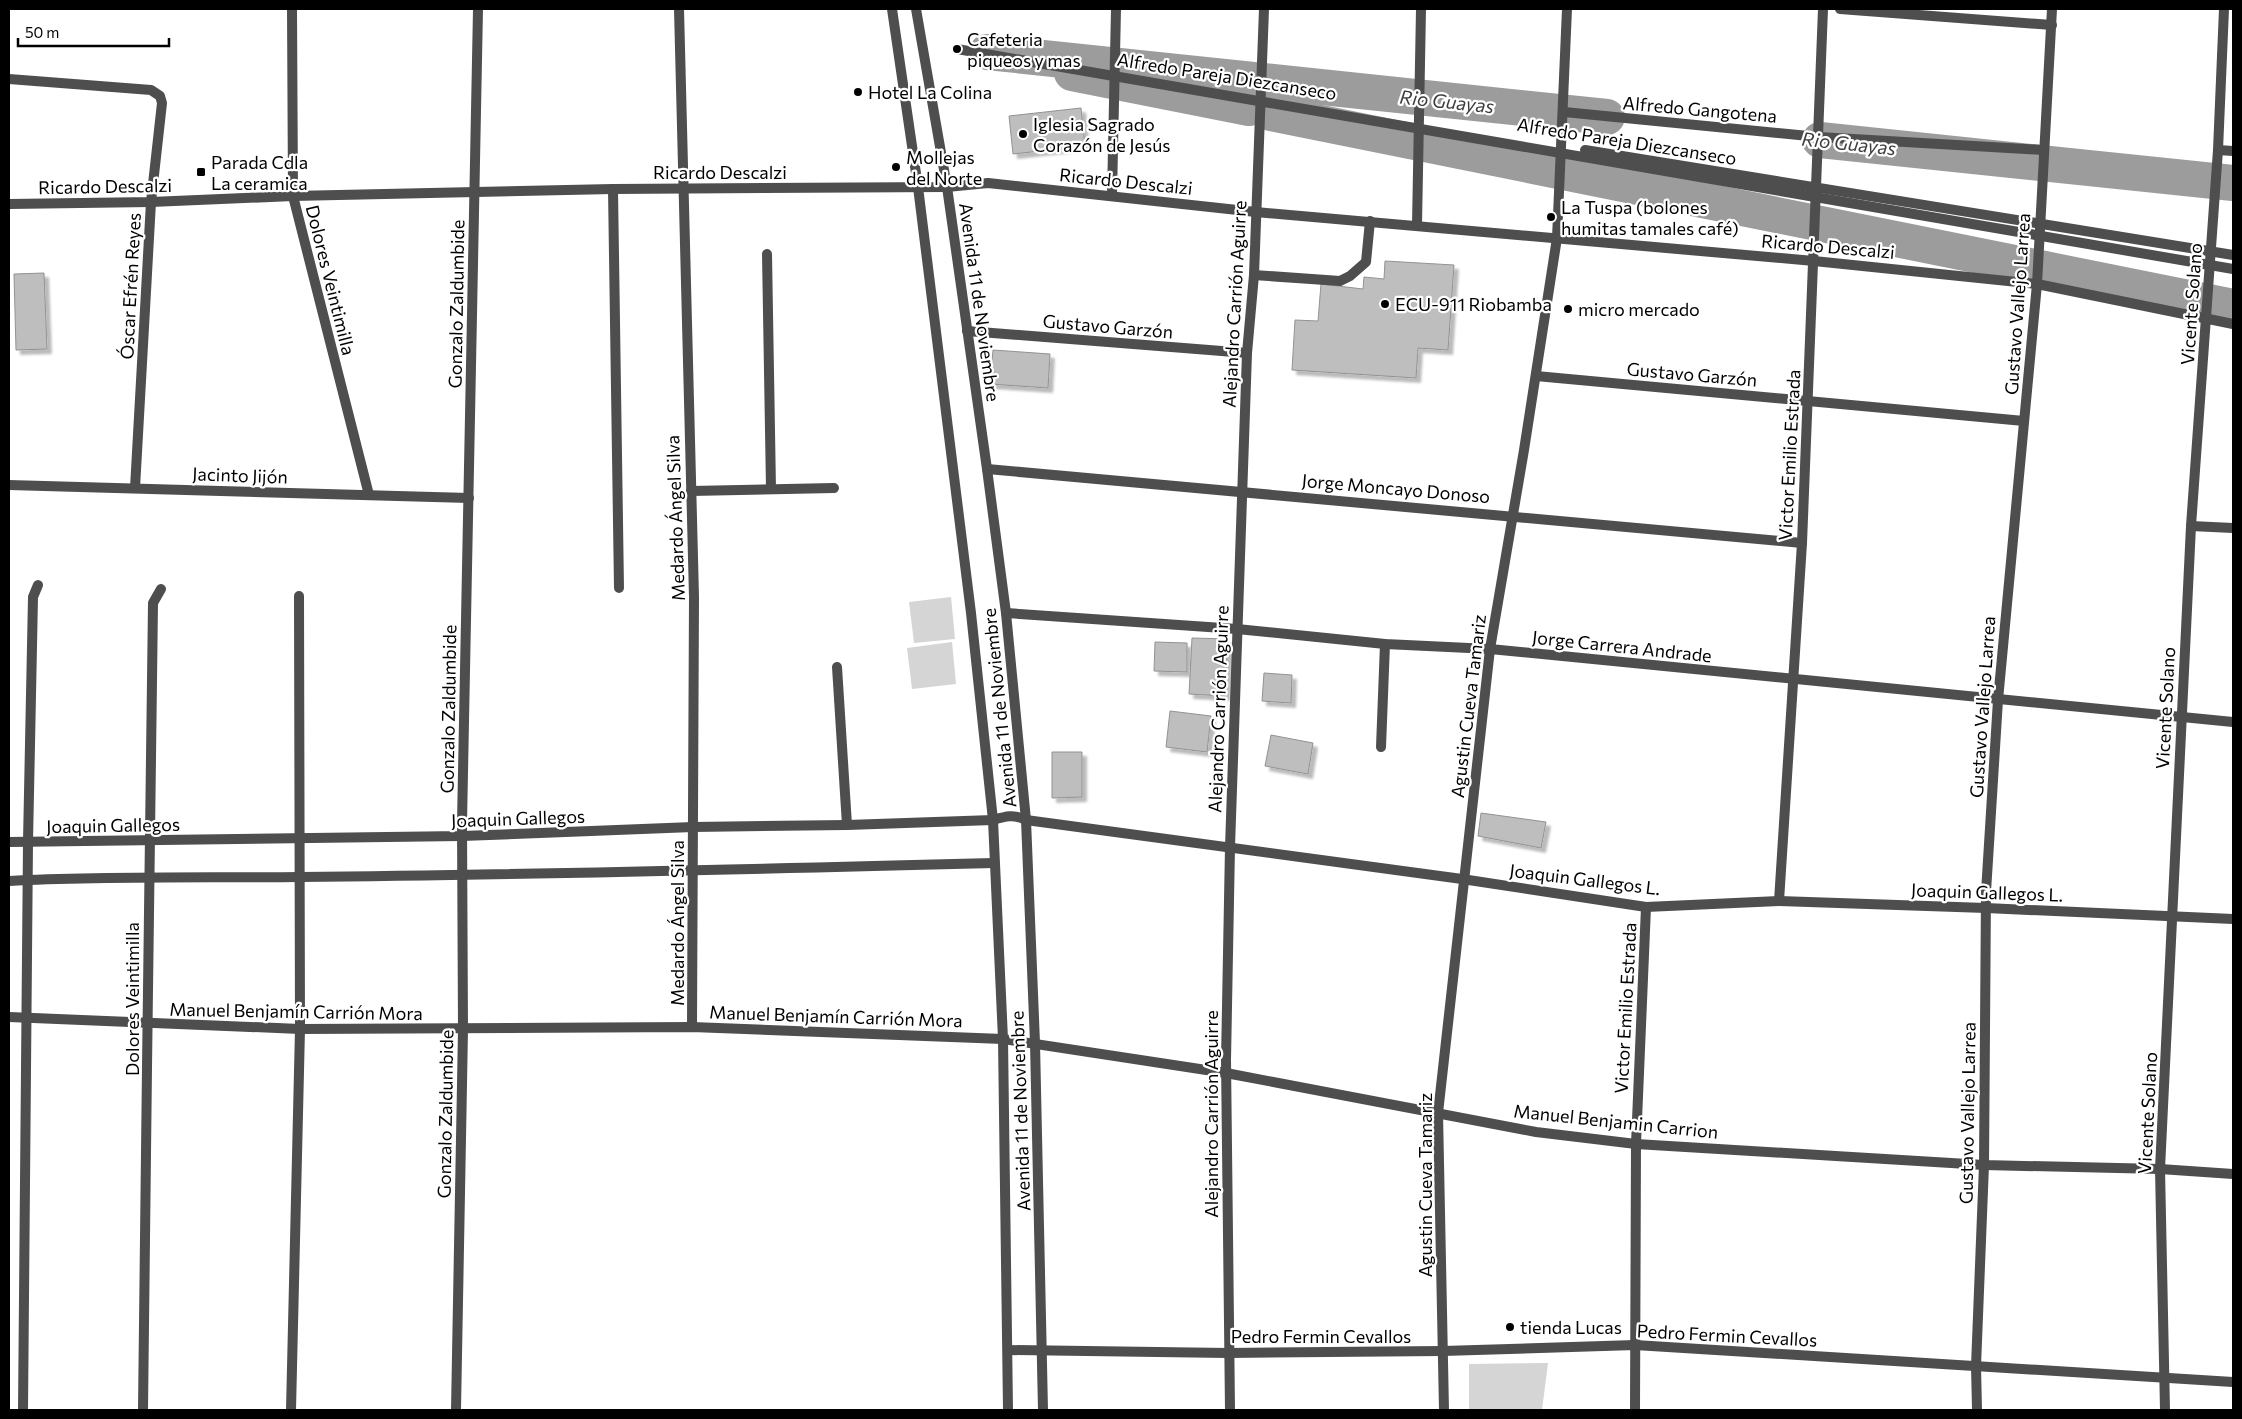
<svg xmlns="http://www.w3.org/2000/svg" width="2242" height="1419" font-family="Commissioner,sans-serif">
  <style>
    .green { fill: #d5d5d5 }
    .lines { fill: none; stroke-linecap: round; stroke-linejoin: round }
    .river { stroke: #9c9c9c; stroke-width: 36 }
    .building { fill: #bebebe; stroke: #929292; filter: url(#shadow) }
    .service { stroke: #4e4e4e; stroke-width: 10 }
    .minor { stroke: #4e4e4e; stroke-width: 10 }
    .tertiary { stroke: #4e4e4e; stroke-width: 10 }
    .poi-dot { fill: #000; stroke: #fff; stroke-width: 2 }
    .labels { text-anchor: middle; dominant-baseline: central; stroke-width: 4.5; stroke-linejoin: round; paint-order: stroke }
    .poi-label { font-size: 18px; fill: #000; stroke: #fff; text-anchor: start }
    .street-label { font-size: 18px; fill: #000; stroke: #fff }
    .water-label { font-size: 19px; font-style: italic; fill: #3d3d3d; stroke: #fff }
  </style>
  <defs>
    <filter id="shadow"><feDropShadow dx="4.5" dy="4.5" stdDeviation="1" flood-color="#0004"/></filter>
  </defs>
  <rect width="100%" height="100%" fill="#fff"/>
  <g class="green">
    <polygon points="951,597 955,639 914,643 909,602"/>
    <polygon points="952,642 956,684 912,689 907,648"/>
    <polygon points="1548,1363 1542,1410 1469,1410 1469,1364"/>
  </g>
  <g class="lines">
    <g class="river">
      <polyline points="987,52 1607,117"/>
      <polyline points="1072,73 1249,108"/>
      <polyline points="1271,113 2233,307"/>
      <polyline points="1820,140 2233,183"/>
    </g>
  </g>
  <g class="building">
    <polygon points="1081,108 1085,146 1013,154 1009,116"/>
    <polygon points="1385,261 1454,265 1448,350 1418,348 1416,378 1292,370 1295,320 1318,321 1321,284 1363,289 1364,277 1384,279"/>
    <polygon points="44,273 47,349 16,350 14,274"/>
    <polygon points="993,350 1050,354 1048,388 990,384"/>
    <polygon points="1192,638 1228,639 1225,696 1189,694"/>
    <polygon points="1155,642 1187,643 1187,672 1154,671"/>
    <polygon points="1264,673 1292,675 1291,703 1262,701"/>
    <polygon points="1170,711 1211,716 1207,752 1166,747"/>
    <polygon points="1271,735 1313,743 1308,774 1265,766"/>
    <polygon points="1052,752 1082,752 1082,797 1052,798"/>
    <polygon points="1481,813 1546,822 1541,848 1478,836"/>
  </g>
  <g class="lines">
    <g class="service">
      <polyline points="767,254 771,489"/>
      <polyline points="1254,275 1340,281 1350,276 1366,262 1370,221"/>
    </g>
    <g class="minor">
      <polyline points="292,9 293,196 369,495"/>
      <polyline points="679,9 694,597 692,1027"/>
      <polyline points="1840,9 2052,25"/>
      <polyline points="957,49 2233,269"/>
      <polyline points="9,79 151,90 160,96 162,103 151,202 135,488"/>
      <polyline points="1564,112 1819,137 2043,150"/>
      <polyline points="1585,150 2233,255"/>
      <polyline points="2218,150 2233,151"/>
      <polyline points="613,189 619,588"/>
      <polyline points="1112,195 1116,9"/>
      <polyline points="9,204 151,202 293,196 613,189 947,187 988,183 1256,212 1814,261 2037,284 2233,324"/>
      <polyline points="1417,225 1421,9"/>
      <polyline points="967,331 1247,353"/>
      <polyline points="1536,376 2024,421"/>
      <polyline points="987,469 1802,543"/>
      <polyline points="9,485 469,498"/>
      <polyline points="691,491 834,488"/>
      <polyline points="2191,526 2233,528"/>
      <polyline points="1006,613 1237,629 1385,644 1490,649 2233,722"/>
      <polyline points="837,667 847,825"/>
      <polyline points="1381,747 1385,644"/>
      <path d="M9,842L462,836L693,827L847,825L993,820C1006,816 1014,814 1026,820L1462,879L1646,907L1779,901L1986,908L2233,919"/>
      <path d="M9,881C106,876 204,878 301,877C532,875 763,869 994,863"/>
      <polyline points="1779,901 1802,543 1823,9"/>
      <polyline points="9,1017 300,1029 692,1027 1003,1039 1226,1073 1536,1132 1636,1144 1984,1165 2160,1169 2233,1174"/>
      <polyline points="23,1410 28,842 33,597 38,585"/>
      <path d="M143,1410C147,1141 148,872 153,603L161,589"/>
      <polyline points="291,1410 300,1029 299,596"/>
      <polyline points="456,1410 463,1030 462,823 478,9"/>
      <polyline points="1230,1410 1226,1060 1230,847 1247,353 1254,275 1264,9"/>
      <polyline points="1444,1410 1438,1113 1490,649 1524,450 1557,238 1567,9"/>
      <polyline points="1635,1410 1636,1144 1646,907"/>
      <polyline points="1977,1410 1976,1366 1984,1165 1986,892 1998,700 2037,284 2052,9"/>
      <polyline points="2165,1410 2160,1169 2191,526 2218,150 2224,9"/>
    </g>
    <g class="tertiary">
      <polyline points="892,9 918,187 971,613 993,820 1003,1039 1008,1410"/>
      <polyline points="916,9 947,187 987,469 1006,613 1026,820 1035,1043 1043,1410"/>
      <polyline points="1008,1350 1228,1353 1443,1351 1635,1345 2233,1382"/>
    </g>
  </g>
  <g class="poi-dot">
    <circle cx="957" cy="49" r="5"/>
    <circle cx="858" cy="92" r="5"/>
    <circle cx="1023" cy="134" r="5"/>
    <circle cx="896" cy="167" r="5"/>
    <rect x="196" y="167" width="10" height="10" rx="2.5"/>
    <circle cx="1551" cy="217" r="5"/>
    <circle cx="1385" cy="304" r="5"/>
    <circle cx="1568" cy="309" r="5"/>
    <circle cx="1510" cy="1327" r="5"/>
  </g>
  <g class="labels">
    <g class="poi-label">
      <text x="967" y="39">Cafeteria<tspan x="967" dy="21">piqueos y mas</tspan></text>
      <text x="868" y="92">Hotel La Colina</text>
      <text x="1033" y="124">Iglesia Sagrado<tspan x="1033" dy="21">Corazón de Jesús</tspan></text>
      <text x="906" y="157">Mollejas<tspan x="906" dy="21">del Norte</tspan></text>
      <text x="211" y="162">Parada Cdla<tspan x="211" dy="21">La ceramica</tspan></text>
      <text x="1561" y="207">La Tuspa (bolones<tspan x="1561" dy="21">humitas tamales café)</tspan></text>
      <text x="1395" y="304">ECU-911 Riobamba</text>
      <text x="1578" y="309">micro mercado</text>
      <text x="1520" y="1327">tienda Lucas</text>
    </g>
    <g class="street-label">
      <text transform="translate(1227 76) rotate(9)">Alfredo Pareja Diezcanseco</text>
      <text transform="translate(1700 109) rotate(5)">Alfredo Gangotena</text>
      <text transform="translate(1627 141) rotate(9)">Alfredo Pareja Diezcanseco</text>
      <text x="720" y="172">Ricardo Descalzi</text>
      <text transform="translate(1126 181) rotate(6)">Ricardo Descalzi</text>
      <text transform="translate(105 186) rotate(-1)">Ricardo Descalzi</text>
      <text transform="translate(1828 246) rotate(5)">Ricardo Descalzi</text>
      <text transform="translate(331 280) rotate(76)">Dolores Veintimilla</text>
      <text transform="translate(130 286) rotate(-87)">Óscar Efrén Reyes</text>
      <text transform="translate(980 302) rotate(82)">Avenida 11 de Noviembre</text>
      <text transform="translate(456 304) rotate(-89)">Gonzalo Zaldumbide</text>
      <text transform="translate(1234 304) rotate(-87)">Alejandro Carrión Aguirre</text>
      <text transform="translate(2017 304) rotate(-86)">Gustavo Vallejo Larrea</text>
      <text transform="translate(2191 304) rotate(-86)">Vicente Solano</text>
      <text transform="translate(1108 326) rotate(5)">Gustavo Garzón</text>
      <text transform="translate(1692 374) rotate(5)">Gustavo Garzón</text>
      <text transform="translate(1789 455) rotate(-87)">Victor Emilio Estrada</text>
      <text transform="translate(240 475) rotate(2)">Jacinto Jijón</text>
      <text transform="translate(1396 488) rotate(5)">Jorge Moncayo Donoso</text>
      <text transform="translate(675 518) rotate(-92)">Medardo Ángel Silva</text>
      <text transform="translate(1622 646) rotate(6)">Jorge Carrera Andrade</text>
      <text transform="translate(1468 706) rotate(-83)">Agustin Cueva Tamariz</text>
      <text transform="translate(1982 707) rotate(-86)">Gustavo Vallejo Larrea</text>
      <text transform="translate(999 708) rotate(-96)">Avenida 11 de Noviembre</text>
      <text transform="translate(2165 708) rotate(-87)">Vicente Solano</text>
      <text transform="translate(448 709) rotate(-89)">Gonzalo Zaldumbide</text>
      <text transform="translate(1218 709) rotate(-88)">Alejandro Carrión Aguirre</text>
      <text transform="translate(518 818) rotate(-2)">Joaquin Gallegos</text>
      <text transform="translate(113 825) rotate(-1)">Joaquin Gallegos</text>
      <text transform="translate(1585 879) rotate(7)">Joaquin Gallegos L.</text>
      <text transform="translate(1987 892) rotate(2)">Joaquin Gallegos L.</text>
      <text transform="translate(677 923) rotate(-90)">Medardo Ángel Silva</text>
      <text transform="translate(132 999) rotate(-90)">Dolores Veintimilla</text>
      <text transform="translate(1625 1008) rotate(-87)">Victor Emilio Estrada</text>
      <text transform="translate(296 1011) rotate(1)">Manuel Benjamín Carrión Mora</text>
      <text transform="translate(836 1016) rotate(2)">Manuel Benjamín Carrión Mora</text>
      <text transform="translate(1020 1111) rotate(-92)">Avenida 11 de Noviembre</text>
      <text transform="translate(1967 1113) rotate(-89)">Gustavo Vallejo Larrea</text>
      <text transform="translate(2147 1113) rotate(-87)">Vicente Solano</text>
      <text transform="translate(445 1114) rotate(-89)">Gonzalo Zaldumbide</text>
      <text transform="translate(1211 1114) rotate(-90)">Alejandro Carrión Aguirre</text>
      <text transform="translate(1616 1121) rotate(6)">Manuel Benjamin Carrion</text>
      <text transform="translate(1425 1185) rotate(-90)">Agustin Cueva Tamariz</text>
      <text transform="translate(1727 1335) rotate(3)">Pedro Fermin Cevallos</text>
      <text x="1321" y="1336">Pedro Fermin Cevallos</text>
    </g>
    <g class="water-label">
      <text transform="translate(1447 101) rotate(6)">Rio Guayas</text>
      <text transform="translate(1849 143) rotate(6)">Rio Guayas</text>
    </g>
  </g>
  <rect width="2242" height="1419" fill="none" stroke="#000000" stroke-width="20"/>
  <path d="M18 38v8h151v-8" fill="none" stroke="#000000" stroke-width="2.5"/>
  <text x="25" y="38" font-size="15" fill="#000000" stroke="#ffffff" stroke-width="4" paint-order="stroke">50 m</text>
</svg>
